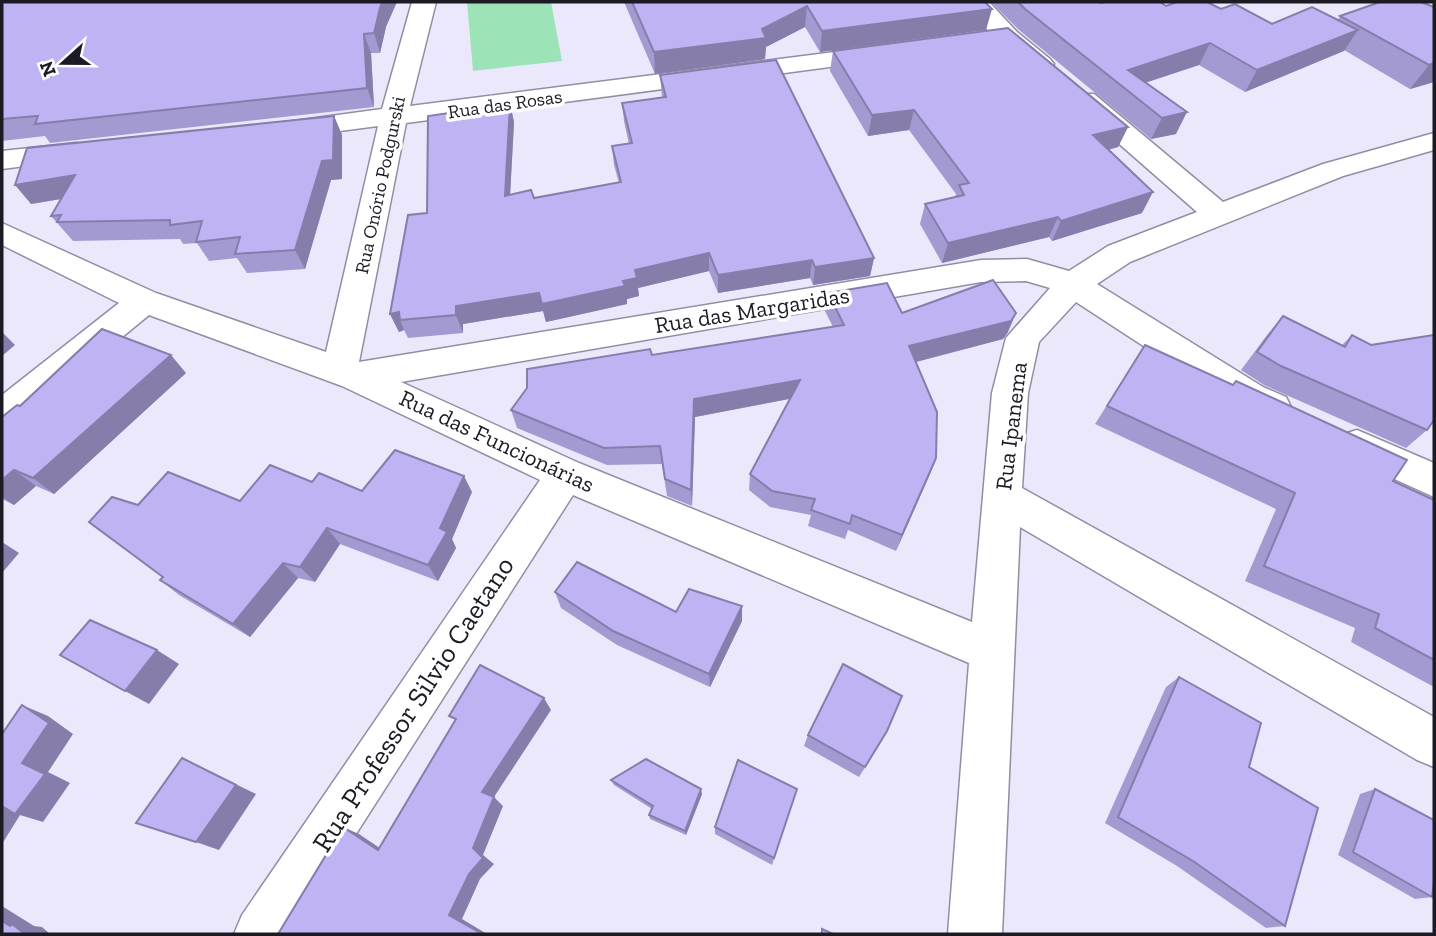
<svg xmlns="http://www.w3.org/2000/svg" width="1436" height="936" font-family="'Zilla Slab',serif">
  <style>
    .green { fill: #9de3b8 }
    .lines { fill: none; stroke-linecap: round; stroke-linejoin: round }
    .minor-casing { stroke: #928da4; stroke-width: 3 }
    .minor { fill: #fff; fill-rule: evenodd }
    .wall { fill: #a49ad2 }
    .shaded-wall { fill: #867dab }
    .building { fill: #bfb3f4; stroke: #867dab; stroke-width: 2 }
    .labels { text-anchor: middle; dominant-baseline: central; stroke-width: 7; stroke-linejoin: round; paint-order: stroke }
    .far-street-label { font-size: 19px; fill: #1c1a23; stroke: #fff }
    .street-label { font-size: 23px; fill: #1c1a23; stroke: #fff }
    .near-street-label { font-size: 28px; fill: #1c1a23; stroke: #fff }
  </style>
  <rect width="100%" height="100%" fill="#ece8fc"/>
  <polygon class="green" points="467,2 551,2 562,61 473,71"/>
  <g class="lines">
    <defs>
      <g id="minor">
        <path d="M412,2H436L410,106L882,46L891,48L894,53L891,58L882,60L406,123L359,362L981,260L1027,259L1069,271L1108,246L1197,212L1076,106L1072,100L1076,94H1094L1223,202L1323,164L1434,133V150L1343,176L1130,262L1097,284L1263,387L1286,397L1291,407L1286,417L1273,421L1237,407L1076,302L1039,342L1028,393L1022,488L1434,717V767L1417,760L1020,527L1002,934H948L969,663L573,495L292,934H234L242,915L540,480L342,386L149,315L15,425L2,429V395L119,303L2,245V223L156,293L326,352L378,126L286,138L276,136L272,130L276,124L286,122L382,109ZM1026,281L1050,288L1006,338L992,393L972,622L579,463L401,382L981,282Z"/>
        <path d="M966,2H989L1017,32L1050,59L1054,64L1050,69C1024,76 979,23 966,2Z"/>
        <polygon points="76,143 86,146 90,152 86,158 2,169 2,151"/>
        <polygon points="1357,430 1434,463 1434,497 1344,456 1338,445 1344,434"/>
      </g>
    </defs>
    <use href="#minor" class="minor-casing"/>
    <use href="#minor" class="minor"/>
  </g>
  <g class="wall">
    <polygon points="2,2 386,27 380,53 371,53 374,107 50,143 45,136 2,141"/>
    <polygon points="624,2 985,2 986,30 820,52 805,27 766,47 765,59 655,74"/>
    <polygon points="991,2 1099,2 1101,3 1221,9 1272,24 1338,20 1340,16 1434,7 1434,82 1410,89 1344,50 1245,92 1199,65 1145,83 1176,134 1151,139 1019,30"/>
    <polygon points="833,51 1128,127 1118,147 1108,150 1142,213 1052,241 1049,237 942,263 920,224 925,204 955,197 956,194 909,130 868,136 830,71"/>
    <polygon points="660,75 874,258 870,276 813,285 810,278 718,293 709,271 638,288 639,296 627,299 627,304 546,322 543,311 463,324 463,333 408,338 404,330 399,332 390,314 427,213 510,104 514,122 510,195 534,198 619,183 614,165 612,146 629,144 624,121 622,103 662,97"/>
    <polygon points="334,116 342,135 342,179 331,180 305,269 247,273 237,258 209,261 197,243 183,244 180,239 73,241 51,216 61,199 31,204"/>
    <polygon points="828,293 902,313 1008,332 1003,339 916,362 936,458 896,551 848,530 845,539 808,526 811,515 770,507 749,490 750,474 790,399 695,417 692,506 667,496 662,464 607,465 517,428 511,410 652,355 833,327 825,311"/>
    <polygon points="1283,316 1342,345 1352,335 1371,345 1427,430 1406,448 1264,385 1241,370 1267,335"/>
    <polygon points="1145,345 1393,481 1434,500 1434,687 1351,642 1355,628 1245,581 1276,509 1095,424"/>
    <polygon points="186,373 54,494 36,486 14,505 2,499 2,417 20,406"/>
    <polygon points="312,482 362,491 472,492 452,539 456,548 438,581 340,544 315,582 298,578 250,637 179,595 160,580 162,578 138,505 240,501"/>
    <polygon points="555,592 676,612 742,606 742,621 710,687 617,645 561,608"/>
    <polygon points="1179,677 1285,926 1266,928 1177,866 1105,823 1166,687"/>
    <polygon points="887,732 859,777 804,746 808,735"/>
    <polygon points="611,780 702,794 686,835 650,819 649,815 652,809 614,785"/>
    <polygon points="797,789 772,865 715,834 715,827"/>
    <polygon points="1375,789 1432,897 1415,899 1338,855 1360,794"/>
  </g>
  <g class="shaded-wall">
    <polygon points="382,2 397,2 386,27 380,53 374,33 380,8"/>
    <polygon points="807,6 805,27 766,47 765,59 655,74 654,52 762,29"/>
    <polygon points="992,9 986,30 820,52 822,31"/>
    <polygon points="1358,30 1344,51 1245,92 1257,70"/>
    <polygon points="364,34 371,53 374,107 367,88"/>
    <polygon points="1210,43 1199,65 1126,89 1128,70"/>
    <polygon points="1434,63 1434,82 1410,89 1429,65"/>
    <polygon points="510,104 514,122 509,215 505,196"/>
    <polygon points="914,110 909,130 868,136 872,115"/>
    <polygon points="1187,112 1176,134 1151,139 1162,118"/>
    <polygon points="334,116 342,135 342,179 331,180 305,269 295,250"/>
    <polygon points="1128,127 1118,147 1084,156 1093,135"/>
    <polygon points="75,175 90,194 31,204 15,185"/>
    <polygon points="1153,192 1142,213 1052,241 1061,221"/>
    <polygon points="1058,217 1049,237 942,263 948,243"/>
    <polygon points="709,253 709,271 638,288 639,296 627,299 627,304 546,322 543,311 463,324 463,333 456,315 456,306 623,281 635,270"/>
    <polygon points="874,258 870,276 813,285 815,267"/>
    <polygon points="812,260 810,278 718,293 718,275"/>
    <polygon points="399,312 400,320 404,330 399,332 390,314"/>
    <polygon points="1016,313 1008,332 1003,339 904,365 909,346"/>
    <polygon points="2,332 15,345 2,356"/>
    <polygon points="171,355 186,373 54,494 33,478"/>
    <polygon points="800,380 798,397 695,417 692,506 691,490 694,399"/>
    <polygon points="936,458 930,474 896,551 902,535"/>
    <polygon points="14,470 36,486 14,505 2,497 2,480"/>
    <polygon points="464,476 472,492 452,539 456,548 438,581 428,565 440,528"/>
    <polygon points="327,528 340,544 315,582 300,567"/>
    <polygon points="2,542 19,553 2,573"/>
    <polygon points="283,563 298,578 250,637 233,624"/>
    <polygon points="742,606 742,621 710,687 709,674"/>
    <polygon points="157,650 179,664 149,704 125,691"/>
    <polygon points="544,698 551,710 494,797 503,806 483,855 494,864 480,879 462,919 487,934 482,934 449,915 473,848 482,792"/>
    <polygon points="22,705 48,716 73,734 48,772 70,783 43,822 20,815 2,844 2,804 22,763"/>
    <polygon points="182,758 256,794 219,850 196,842"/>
    <polygon points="701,789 702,794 686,835 685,831"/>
    <polygon points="343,827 359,834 393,857 378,850"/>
    <polygon points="2,906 34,926 42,927 50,934 25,934 10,926 2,921"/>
  </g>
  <g class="building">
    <polygon points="2,2 382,2 380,8 374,33 364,34 367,88 35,124 38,116 2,119"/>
    <polygon points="632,2 985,2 992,9 822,31 807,6 762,29 766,38 654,52"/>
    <polygon points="1018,2 1099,2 1101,3 1105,2 1160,2 1166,6 1177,2 1207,2 1221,9 1235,4 1272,24 1312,7 1358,30 1257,70 1210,43 1128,70 1187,112 1162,118 1025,9"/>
    <polygon points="1380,2 1421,2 1434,7 1434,63 1429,65 1340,16"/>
    <polygon points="1008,28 1128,127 1093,135 1153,192 1061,221 1058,217 948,243 925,204 964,195 959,185 969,183 914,110 872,115 833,51"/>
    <polygon points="776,60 874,258 815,267 812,260 718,275 709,253 635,270 637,278 623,281 625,286 542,304 539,293 456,306 456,315 400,320 399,312 390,314 408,215 427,213 428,116 510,104 505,196 531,190 534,198 621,182 612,146 632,143 622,103 666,97 660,75"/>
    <polygon points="334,116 333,160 322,161 295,250 235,254 240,237 196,242 202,221 170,225 170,220 57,222 61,215 51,216 75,175 15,185 27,148"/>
    <polygon points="993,280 1016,313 1011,321 909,346 937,412 936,458 902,535 852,515 850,524 811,510 815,499 772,491 750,474 800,380 694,399 691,490 665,479 660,446 604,448 511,410 527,388 527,369 650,349 652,355 844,325 828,293 887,283 902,313"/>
    <polygon points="1283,316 1345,347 1352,335 1371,345 1434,335 1434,420 1427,430 1281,366 1257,352"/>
    <polygon points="102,329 171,355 33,478 14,470 2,480 2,417 17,405 20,406"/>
    <polygon points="1145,345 1233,385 1236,381 1407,460 1393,481 1434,500 1434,660 1375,628 1379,614 1264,566 1295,493 1107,406"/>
    <polygon points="395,450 464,476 440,528 447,532 428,565 327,528 300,567 283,563 233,624 160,580 163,577 89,522 112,497 138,505 168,472 240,501 270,465 312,482 319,473 362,491"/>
    <polygon points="577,562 676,612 689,589 742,606 709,674 613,631 555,592"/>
    <polygon points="90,620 157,650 125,691 60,655"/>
    <polygon points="843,664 902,696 887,731 865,767 808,735"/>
    <polygon points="480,665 544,698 482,792 494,797 473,848 483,858 469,874 449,915 482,934 278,934 343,827 378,850 456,719 449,716"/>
    <polygon points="1179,677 1261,723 1249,767 1318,808 1285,926 1193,861 1118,817"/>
    <polygon points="22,705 49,723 22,763 45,774 15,814 2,806 2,734"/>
    <polygon points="182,758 236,785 196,842 136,823"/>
    <polygon points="646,759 701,789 685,831 649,815 653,806 611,780"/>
    <polygon points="738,760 797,789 774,858 715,827"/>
    <polygon points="1375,789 1434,820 1434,882 1432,897 1353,852"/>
    <polygon points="2,921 10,926 12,924 25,934 2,934"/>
    <polygon points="822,929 833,934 822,934"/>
  </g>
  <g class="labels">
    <g class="far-street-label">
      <text transform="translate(505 104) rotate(-8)">Rua das Rosas</text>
      <text transform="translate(380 185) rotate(-78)">Rua Onório Podgurski</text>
    </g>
    <g class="street-label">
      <text transform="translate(752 310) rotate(-9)">Rua das Margaridas</text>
      <text transform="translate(1011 426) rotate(-83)">Rua Ipanema</text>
      <text transform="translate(497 441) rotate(25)">Rua das Funcionárias</text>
    </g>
    <g class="near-street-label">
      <text transform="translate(413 704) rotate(-57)">Rua Professor Silvio Caetano</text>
    </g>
  </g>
  <rect width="1436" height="936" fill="none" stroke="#1c1a23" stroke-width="7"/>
  <g transform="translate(63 63) rotate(249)" stroke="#ffffff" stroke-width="5" paint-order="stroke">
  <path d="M0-5L12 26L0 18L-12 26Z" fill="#1c1a23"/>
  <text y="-10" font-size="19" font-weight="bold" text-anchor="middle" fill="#1c1a23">N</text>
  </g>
</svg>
